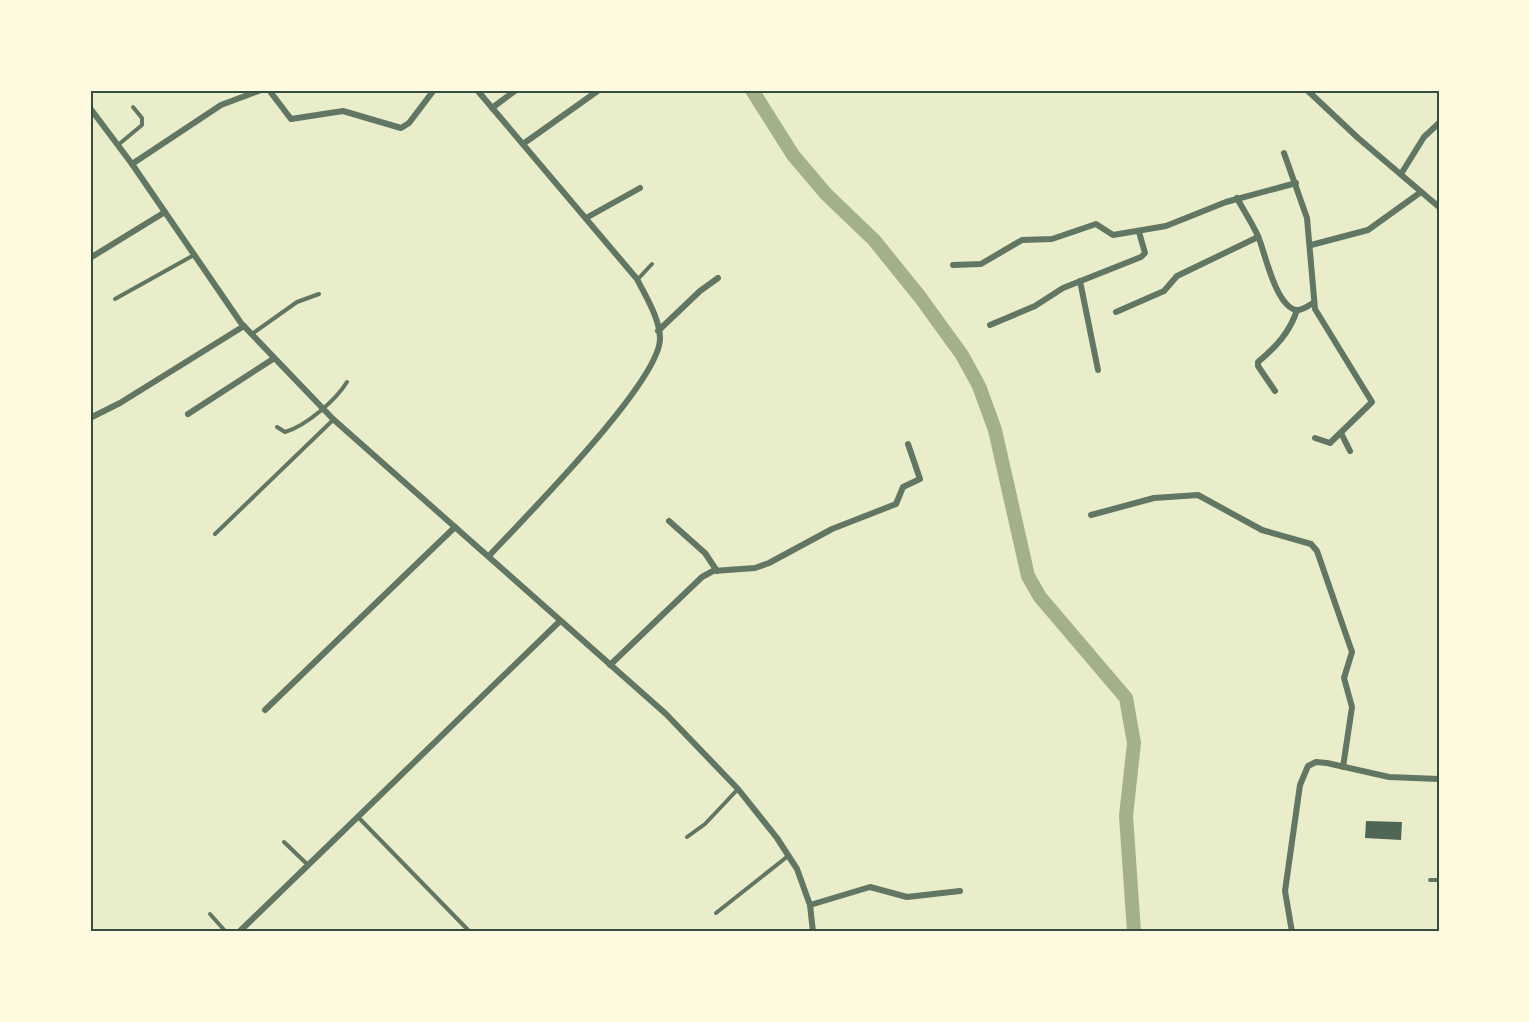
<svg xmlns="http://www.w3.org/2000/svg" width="1529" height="1022" font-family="Roboto,sans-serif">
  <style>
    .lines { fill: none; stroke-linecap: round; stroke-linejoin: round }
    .canal { stroke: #a3b18a; stroke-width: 14 }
    .building { fill: #4f6655 }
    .service { stroke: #617663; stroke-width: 4 }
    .minor { stroke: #617663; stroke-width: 6 }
    .neatline { fill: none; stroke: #344e41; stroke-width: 2 }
  </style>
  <rect width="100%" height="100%" fill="#e9edc9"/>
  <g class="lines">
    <polyline class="canal" points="752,90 793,155 826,194 874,240 920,297 962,355 979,386 995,430 1028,576 1040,597 1126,698 1134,743 1126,816 1134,932"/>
  </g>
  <polygon class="building" points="1366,821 1402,822 1401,840 1365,838"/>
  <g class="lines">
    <g class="service">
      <polyline points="118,145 142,125 142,118 133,107"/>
      <polyline points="638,279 652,264"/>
      <polyline points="115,299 194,255"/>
      <polyline points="252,334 297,302 319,294"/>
      <path d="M277,427L285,432C306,426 336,400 347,382"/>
      <polyline points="215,534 333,420"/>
      <polyline points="358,817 470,932"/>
      <polyline points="687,837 705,824 738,789"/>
      <polyline points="284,842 308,865"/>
      <polyline points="1430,880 1439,880"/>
      <polyline points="716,913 788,856"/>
      <polyline points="210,914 226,932"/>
    </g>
    <g class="minor">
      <polyline points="269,90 291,119 343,111 401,128 409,123 434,90"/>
      <path d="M477,90L637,279C646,297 660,319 660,339C659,383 524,518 489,556"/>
      <polyline points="1307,90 1358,138 1439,207"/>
      <polyline points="90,108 132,164 241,323 333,419 666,714 738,789 777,838 797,869 810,905 813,932"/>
      <polyline points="492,108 516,90"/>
      <polyline points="523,144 599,90"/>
      <polyline points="1284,153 1307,218 1315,309 1372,402 1330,443 1315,438"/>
      <polyline points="132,164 221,105 261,90"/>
      <polyline points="1401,174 1424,137 1439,123"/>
      <path d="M1237,198C1244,211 1252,223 1258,236C1265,252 1275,305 1296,310C1302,311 1308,306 1313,303"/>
      <polyline points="586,218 640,188"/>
      <polyline points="1311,245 1368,230 1421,192"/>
      <polyline points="90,258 165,212"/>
      <polyline points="953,265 981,264 1022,240 1052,239 1096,224 1113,235 1166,226 1226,202 1296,183"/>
      <polyline points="1080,281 1098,370"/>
      <polyline points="1116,312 1164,291 1177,276 1258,237"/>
      <polyline points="990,325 1035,306 1063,288 1141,257 1145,253 1139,232"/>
      <polyline points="658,331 700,291 718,278"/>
      <path d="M1275,391L1258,366V362C1276,347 1290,332 1297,310"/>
      <polyline points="188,414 273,359"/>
      <polyline points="90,418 120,403 244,326"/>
      <polyline points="1341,433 1350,451"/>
      <polyline points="1091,515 1154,498 1198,495 1262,530 1311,544 1317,551 1352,652 1344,678 1352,707 1343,767"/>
      <polyline points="669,521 705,553 717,571"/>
      <polyline points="610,665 702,577 713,571 755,568 769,563 832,529 896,504 903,487 920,479 908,444"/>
      <polyline points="265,710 455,527"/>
      <polyline points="810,905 870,887 907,897 960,891"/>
      <polyline points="239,932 560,621"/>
      <polyline points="1292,932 1285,891 1300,785 1308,766 1316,762 1327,763 1389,777 1439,779"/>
    </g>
  </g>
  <rect width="1529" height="1022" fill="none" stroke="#fefae0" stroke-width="183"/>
  <rect x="92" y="92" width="1346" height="838" class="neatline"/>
</svg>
